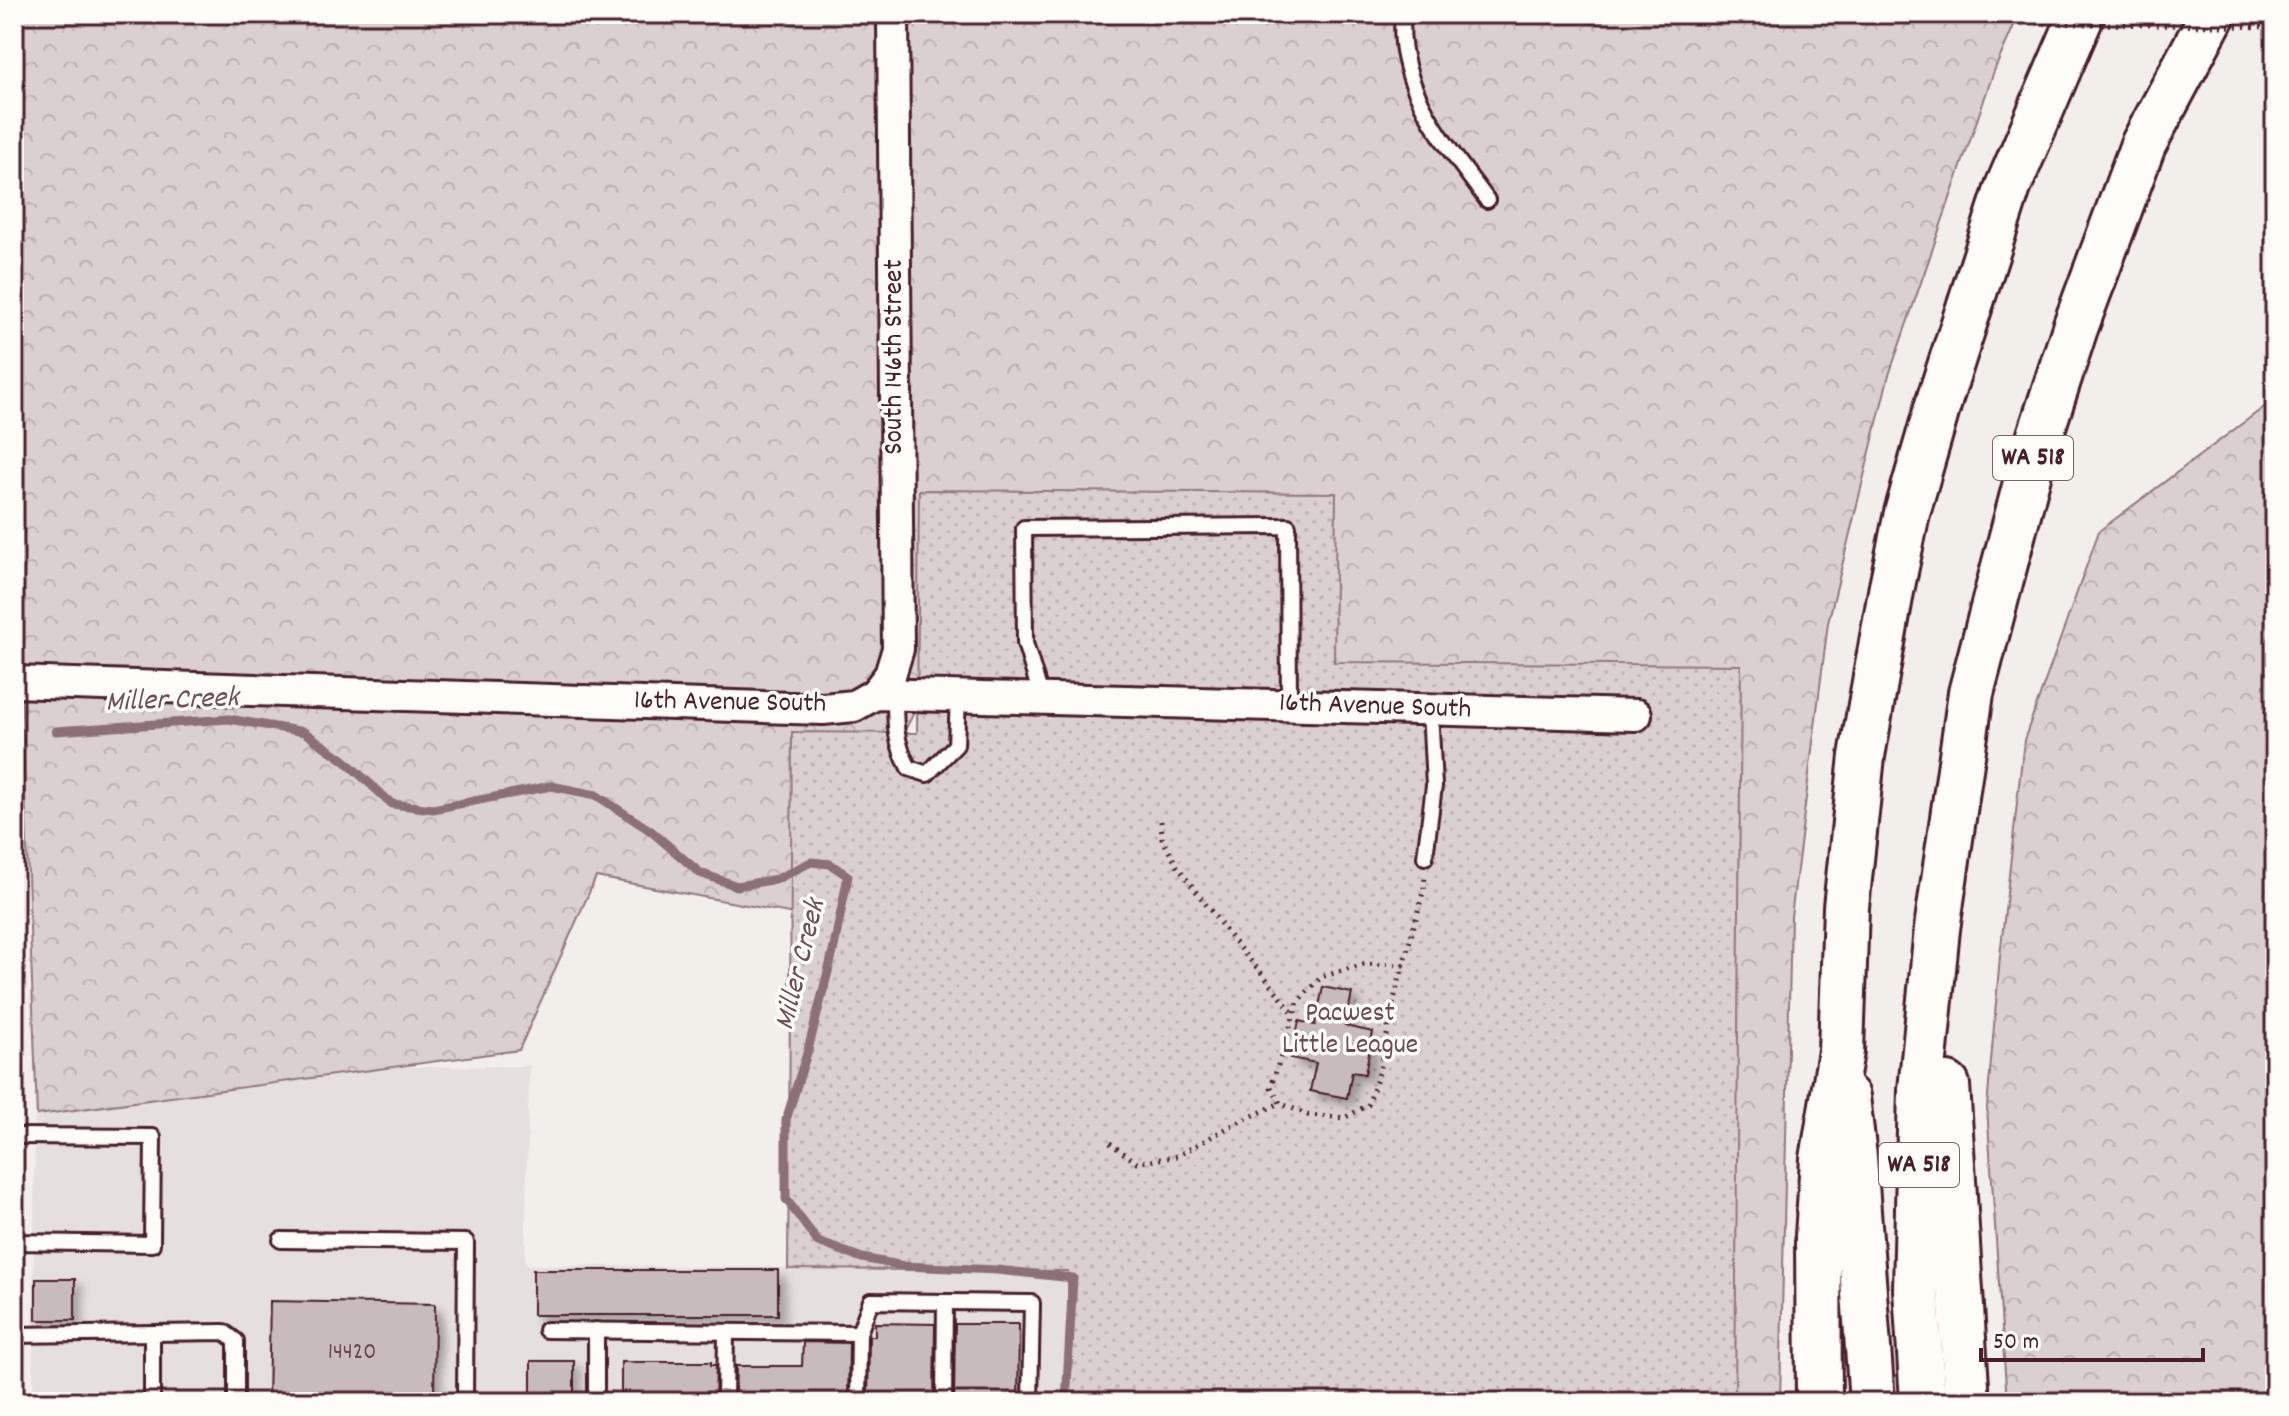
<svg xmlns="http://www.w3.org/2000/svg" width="2289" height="1416" font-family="Dekko,sans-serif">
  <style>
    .built { fill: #e5dfdd }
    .forest { fill: url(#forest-crowns); stroke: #92787d; stroke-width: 2 }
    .park { fill: url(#park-dots); stroke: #92787d; stroke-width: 2 }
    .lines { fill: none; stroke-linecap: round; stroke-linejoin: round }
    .stream { stroke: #8b6f75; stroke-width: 9 }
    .building { fill: #c8bbbb; stroke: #4a1f2b; stroke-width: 2; filter: url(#shadow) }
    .lane-casing { stroke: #4a1f2b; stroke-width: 20 }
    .street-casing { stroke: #4a1f2b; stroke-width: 36 }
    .highway-casing { stroke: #4a1f2b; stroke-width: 50 }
    .path { stroke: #4a1f2b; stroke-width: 5; stroke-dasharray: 2 6; stroke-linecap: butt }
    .lane { stroke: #fdfcf7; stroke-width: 14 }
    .street { stroke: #fdfcf7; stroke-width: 30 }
    .highway { stroke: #fdfcf7; stroke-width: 44 }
    .path-bridge { stroke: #4a1f2b; stroke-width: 5; stroke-dasharray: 2 6; stroke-linecap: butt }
    .labels { text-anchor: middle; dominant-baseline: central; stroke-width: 7; stroke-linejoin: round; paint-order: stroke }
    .number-label { font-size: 24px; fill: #6a464f }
    .shield { fill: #fdfcf7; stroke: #806168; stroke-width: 2 }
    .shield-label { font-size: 26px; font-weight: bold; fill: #4a1f2b }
    .street-label { font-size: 28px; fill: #4a1f2b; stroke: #fdfcf7 }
    .park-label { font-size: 28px; fill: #6e4b54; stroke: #fdfcf7 }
    .water-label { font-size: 30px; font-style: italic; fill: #704e56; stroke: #fdfcf7 }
  </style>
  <defs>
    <pattern id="forest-crowns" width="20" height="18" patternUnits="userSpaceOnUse" patternTransform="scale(2)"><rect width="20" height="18" fill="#d9d0cf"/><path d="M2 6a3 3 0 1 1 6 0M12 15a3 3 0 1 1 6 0" fill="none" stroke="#bcb2b2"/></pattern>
    <pattern id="park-dots" width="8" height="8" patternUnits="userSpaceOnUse" patternTransform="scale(2)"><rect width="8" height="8" fill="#d9d0cf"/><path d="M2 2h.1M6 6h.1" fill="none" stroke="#bcb2b2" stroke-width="1.8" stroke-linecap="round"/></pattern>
    <filter id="shadow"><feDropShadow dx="7" dy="7" stdDeviation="4" flood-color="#0004"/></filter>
  </defs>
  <rect width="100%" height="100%" fill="#f2efeb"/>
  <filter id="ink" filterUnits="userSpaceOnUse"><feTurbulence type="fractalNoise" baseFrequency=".0125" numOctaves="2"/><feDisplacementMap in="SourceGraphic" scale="16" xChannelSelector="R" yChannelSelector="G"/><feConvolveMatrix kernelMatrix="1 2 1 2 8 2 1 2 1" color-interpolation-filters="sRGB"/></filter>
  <g filter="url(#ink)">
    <polygon class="built" points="529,1066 525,1265 1069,1271 1066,1402 33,1402 35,1071"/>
    <g class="forest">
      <polygon points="14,14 2019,14 1994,71 1888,378 1828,623 1791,917 1780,1402 1675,1402 930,681 810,917 596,877 519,1050 37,1115 14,500"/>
      <polygon points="2275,399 2275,1402 2007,1402 1987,1108 2000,956 2024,740 2099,531"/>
    </g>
    <polygon class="park" points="919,490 1336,493 1334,662 1741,665 1735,1402 1068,1402 1068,1271 788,1269 792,732 917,733"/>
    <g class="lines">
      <polyline class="stream" points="56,731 229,719 304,732 344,760 392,804 433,809 551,786 596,795 651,831 700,873 737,886 777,879 811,862 830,864 848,876 833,952 808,1050 786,1120 786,1199 818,1242 862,1258 904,1266 997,1270 1073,1278 1066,1402"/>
    </g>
    <g class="building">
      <polygon points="1323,987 1352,993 1345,1026 1373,1032 1365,1074 1352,1072 1347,1098 1310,1091 1316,1063 1291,1058 1299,1021 1315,1025"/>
      <rect x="533" y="1270" width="245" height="45"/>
      <rect x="36" y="1279" width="39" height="41"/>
      <polygon points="270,1301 435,1304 434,1402 268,1402"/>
      <polygon points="875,1323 935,1324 934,1402 868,1402 869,1336 875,1336"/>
      <polygon points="955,1324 1019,1324 1018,1402 954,1402"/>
      <polygon points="803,1342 849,1343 848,1402 735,1402 736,1366 802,1366"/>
      <rect x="531" y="1361" width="43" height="41"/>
      <polygon points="621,1362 711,1362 711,1365 716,1365 715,1402 621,1402"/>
    </g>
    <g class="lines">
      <defs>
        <g id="lane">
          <path d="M1403,14C1395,87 1447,145 1487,200"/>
          <path d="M895,695C895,724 895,742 909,768L927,774L956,745L958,697"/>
          <polyline points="1042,699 1025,643 1024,528 1288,526 1289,706"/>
          <polyline points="1425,857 1434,786 1430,710"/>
          <polyline points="14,1136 153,1137 152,1244 14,1242"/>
          <polyline points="281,1240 466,1242 465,1402"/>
          <polyline points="546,1330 859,1333 858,1402"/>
          <polyline points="859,1333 871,1301 1032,1303 1030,1402"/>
          <polyline points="152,1334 152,1402"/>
          <polyline points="14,1335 224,1332 236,1341 236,1402"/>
          <polyline points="596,1402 596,1330"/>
          <polyline points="725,1402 726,1332"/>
          <polyline points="944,1402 945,1302"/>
        </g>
        <g id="street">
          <polyline points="14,682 823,709 854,706 875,694 1636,715"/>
          <polyline points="875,694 890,675 898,649 893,14"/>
        </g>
        <g id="highway">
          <polyline points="1947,1085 1967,1402"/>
          <polyline points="1847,1097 1854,1157 1872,1402"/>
          <polyline points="1819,1402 1818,1236 1823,1159 1841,1051 1846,907 1862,756 1892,586 1907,513 1940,398 2008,187 2082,14"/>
          <polyline points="1923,1402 1916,1289 1921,1090 1937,929 1971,693 2032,460 2075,328 2143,145 2213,14"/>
        </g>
      </defs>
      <use href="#lane" class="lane-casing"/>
      <use href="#street" class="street-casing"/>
      <use href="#highway" class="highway-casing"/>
      <g class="path">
        <polyline points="1161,821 1162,838 1177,866 1235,943 1265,977 1293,1013"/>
        <polyline points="1404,965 1364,964 1321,977 1298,1002 1271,1087 1280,1103 1308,1115 1344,1118 1368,1105 1380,1070 1394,999 1424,889 1425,874"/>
        <polyline points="1110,1143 1137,1163 1177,1156 1231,1126 1280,1103"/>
      </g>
      <use href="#lane" class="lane"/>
      <use href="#street" class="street"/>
      <use href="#highway" class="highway"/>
      <polyline class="path-bridge" points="1860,20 2275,27"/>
    </g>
  </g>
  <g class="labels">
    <g class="number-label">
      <text x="352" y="1353">14420</text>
    </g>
    <g class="shield">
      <rect x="1993" y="436" width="80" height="44" rx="6"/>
      <rect x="1879" y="1143" width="80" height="44" rx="6"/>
    </g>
    <g class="shield-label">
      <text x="2033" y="458">WA 518</text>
      <text x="1919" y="1165">WA 518</text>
    </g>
    <g class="street-label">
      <text transform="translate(896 357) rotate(-90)">South 146th Street</text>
      <text transform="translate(730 704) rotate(1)">16th Avenue South</text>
      <text transform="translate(1375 708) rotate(2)">16th Avenue South</text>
    </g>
    <g class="park-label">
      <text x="1350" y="1015">Pacwest<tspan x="1350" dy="32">Little League</tspan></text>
    </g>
    <g class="water-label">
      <text transform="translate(172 702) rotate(-2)">Miller Creek</text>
      <text transform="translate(802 965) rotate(-76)">Miller Creek</text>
    </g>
  </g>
  <rect width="2289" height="1416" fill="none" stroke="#fdfcf7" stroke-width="48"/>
  <rect x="24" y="24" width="2241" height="1368" fill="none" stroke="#4a1f2b" stroke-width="3" filter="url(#ink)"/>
  <path d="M1981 1348v12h222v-12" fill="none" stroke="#4a1f2b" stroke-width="4"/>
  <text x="1993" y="1348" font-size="24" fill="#4a1f2b" stroke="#fdfcf7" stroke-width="6" paint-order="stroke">50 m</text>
</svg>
